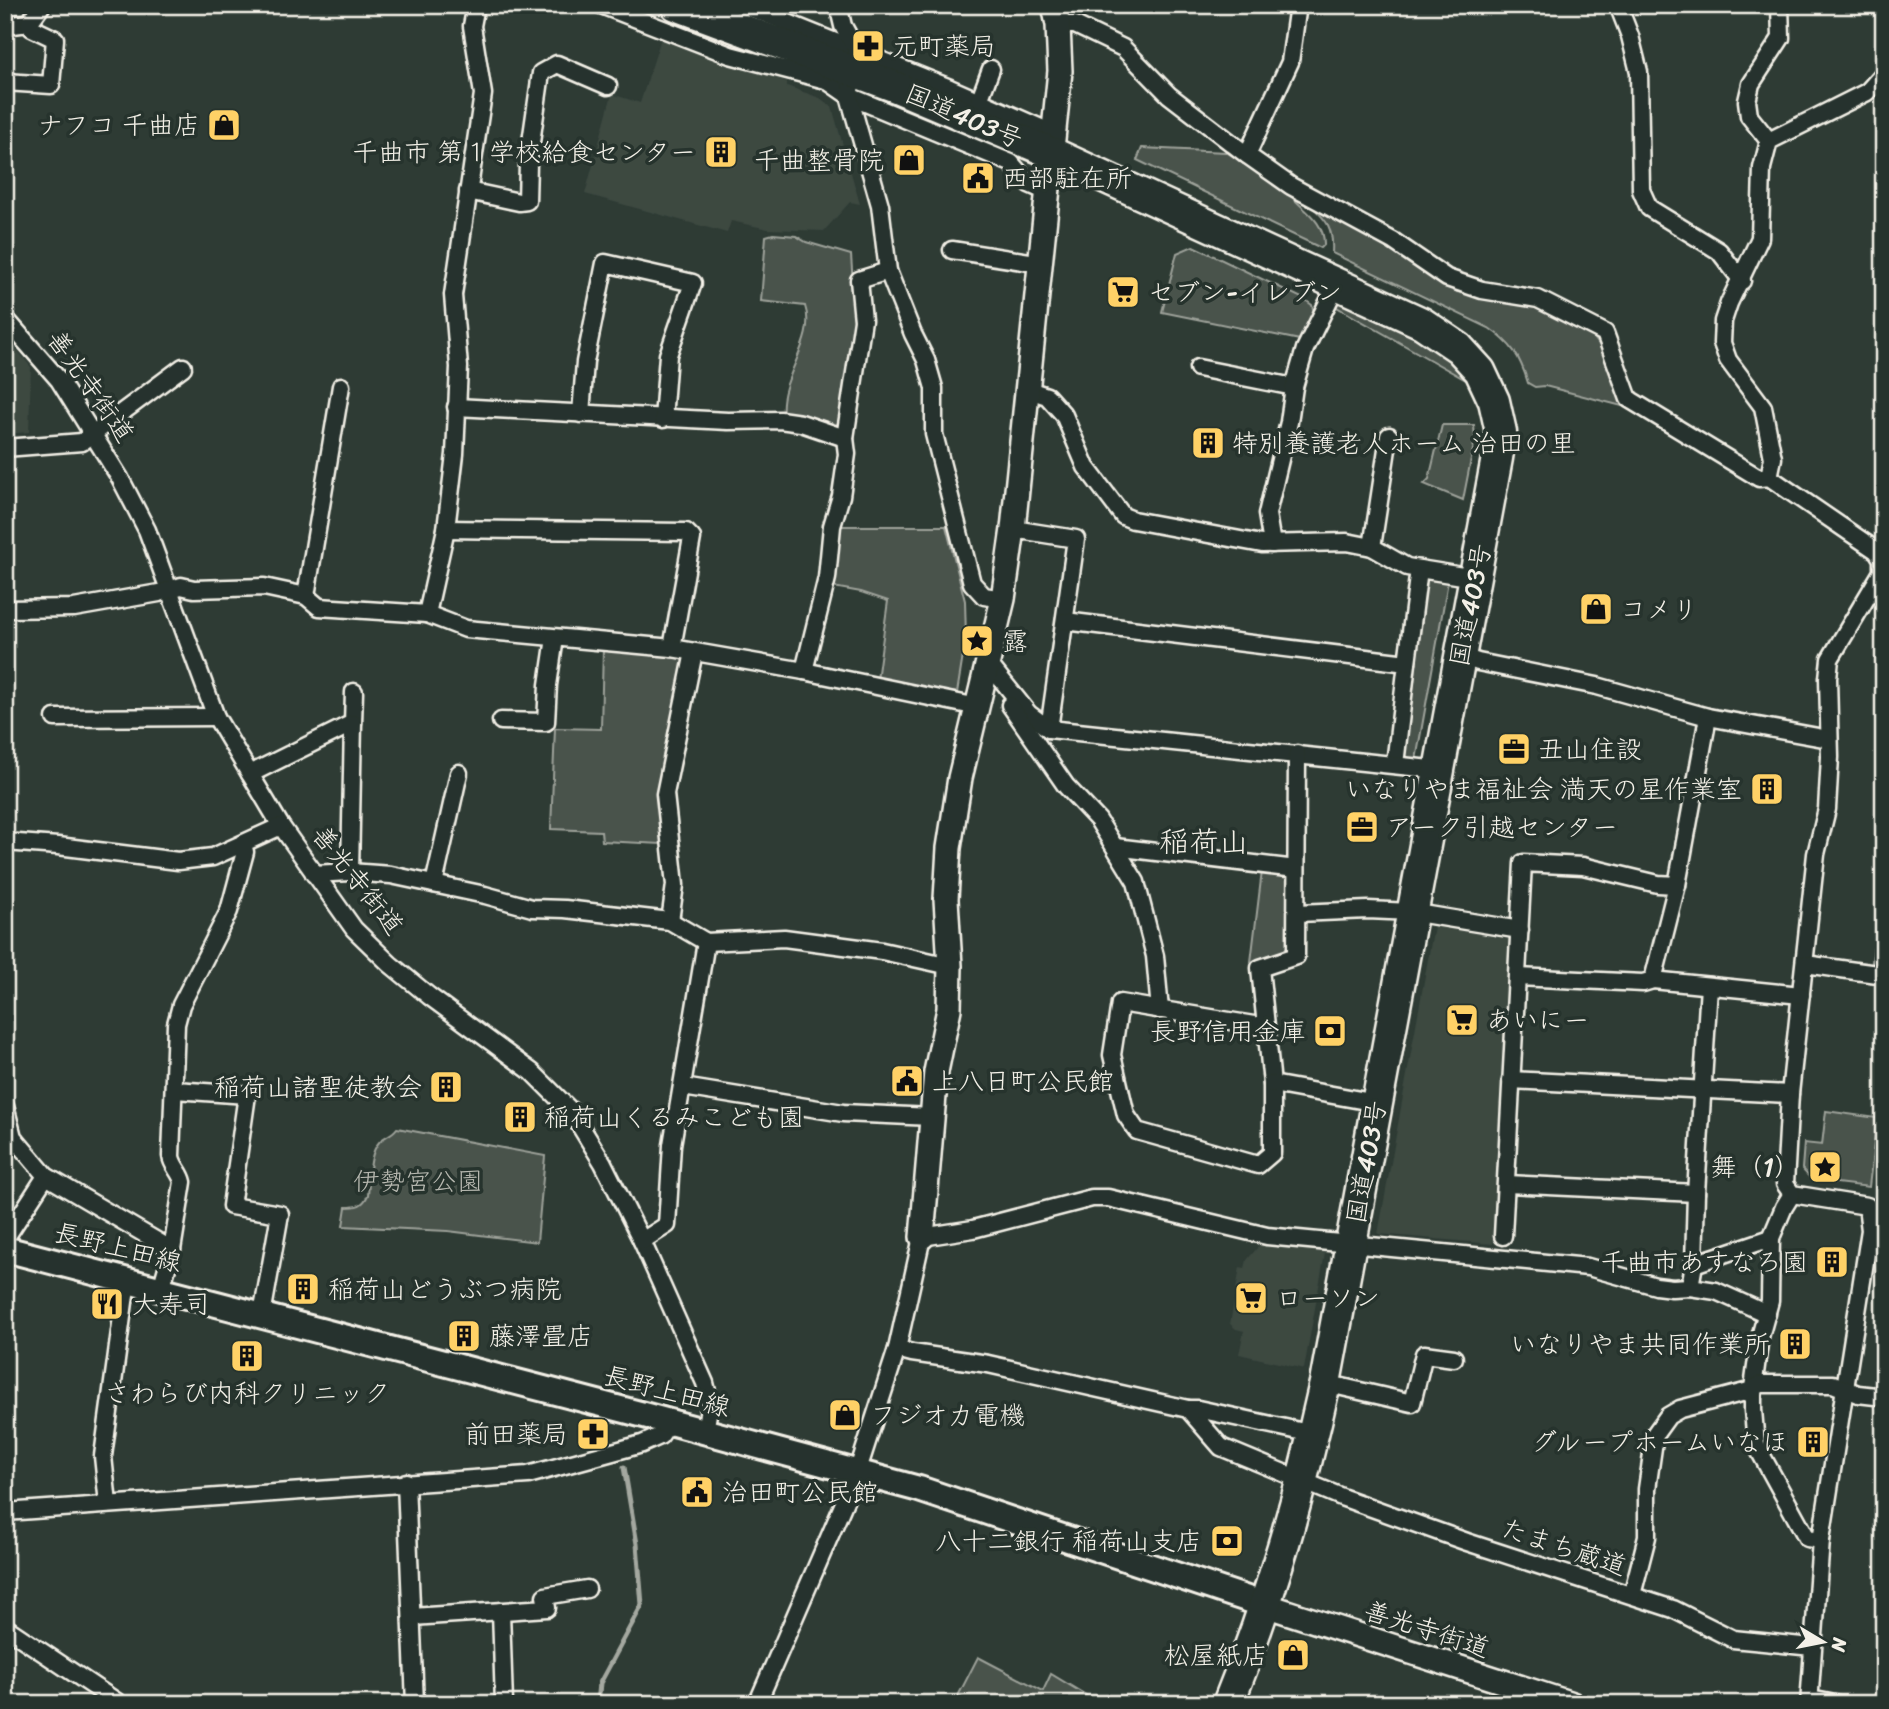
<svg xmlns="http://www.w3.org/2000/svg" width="1889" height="1709" font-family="Sriracha,'Klee One',sans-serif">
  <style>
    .built { fill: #3c4841 }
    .green { fill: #48524c; stroke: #9ea29a; stroke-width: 2 }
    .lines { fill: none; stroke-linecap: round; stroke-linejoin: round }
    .stream { stroke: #a4a8a0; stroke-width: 5 }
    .street-casing { stroke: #f4f1e8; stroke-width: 21 }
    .secondary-casing { stroke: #f4f1e8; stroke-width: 28 }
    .primary-casing { stroke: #f4f1e8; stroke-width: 30 }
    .highway-casing { stroke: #f4f1e8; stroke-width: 35 }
    .street { stroke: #26332d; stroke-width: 16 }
    .secondary { stroke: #26332d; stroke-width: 23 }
    .primary { stroke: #26332d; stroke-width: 24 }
    .highway { stroke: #26332d; stroke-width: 30 }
    .labels { text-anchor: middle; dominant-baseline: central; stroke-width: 7; stroke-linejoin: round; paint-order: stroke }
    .poi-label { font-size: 26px; fill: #f4f1e8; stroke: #26332d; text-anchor: start }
    .street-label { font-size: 26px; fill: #f4f1e8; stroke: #26332d }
    .park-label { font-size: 26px; fill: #b8b9b1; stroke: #26332d }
    .quarter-label { font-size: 30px; fill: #f4f1e8; stroke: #26332d }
  </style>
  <rect width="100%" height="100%" fill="#2e3b34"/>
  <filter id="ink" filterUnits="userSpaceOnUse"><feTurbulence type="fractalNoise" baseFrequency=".0143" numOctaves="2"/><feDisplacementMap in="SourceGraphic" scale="14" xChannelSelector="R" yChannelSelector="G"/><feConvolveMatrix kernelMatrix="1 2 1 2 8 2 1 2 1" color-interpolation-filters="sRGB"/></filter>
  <g filter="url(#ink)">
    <g class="built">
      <polygon points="662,35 787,82 787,86 820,98 832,107 860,204 850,202 824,231 768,229 731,221 727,233 585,194 612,94 640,103"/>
      <polygon points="5,335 31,367 29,432 5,434"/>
      <polygon points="1434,926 1508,939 1511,943 1493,1244 1378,1234"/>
      <polygon points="1263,1241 1326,1248 1304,1369 1239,1354 1244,1331 1236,1329 1230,1324 1240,1267 1245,1268 1247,1260"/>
    </g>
    <g class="green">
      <path d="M1142,148L1226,152L1284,188C1298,208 1325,218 1324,245L1321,248L1137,160Z"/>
      <path d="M1303,198L1420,265L1457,292L1513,299L1535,305L1592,335L1603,350L1622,399V406L1545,386L1535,387L1528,383C1520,356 1512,344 1489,328L1332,253C1334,222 1323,218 1303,198Z"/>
      <path d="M773,234L796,236L806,242L851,255L856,330L841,415L836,427L783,413C779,377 817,340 805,306L761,301L766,236Z"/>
      <polygon points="1193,246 1304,299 1312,305 1314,313 1300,340 1162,312 1177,253"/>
      <path d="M1340,301C1376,317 1447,341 1464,379L1335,306L1336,302Z"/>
      <polygon points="1442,425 1474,425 1475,439 1463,500 1424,484 1429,479"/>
      <polygon points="840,526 946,526 965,601 966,637 957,693 877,680 888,601 861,592 833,587"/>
      <polygon points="1428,578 1448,581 1416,760 1405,758 1402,754 1424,581"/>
      <polygon points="603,648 681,657 684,662 657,790 662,844 602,841 601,831 551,829 555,728 601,729"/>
      <polygon points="1884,869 1884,963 1872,962"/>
      <polygon points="1262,871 1285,874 1288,879 1288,946 1281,954 1251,962"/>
      <polygon points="1826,1111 1877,1118 1869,1187 1812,1180 1802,1169 1804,1143 1822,1145"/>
      <path d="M397,1128L545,1156L537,1242L448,1231L343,1226L346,1207C357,1207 363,1206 368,1195C370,1179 368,1154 380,1141C385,1136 392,1135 397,1128Z"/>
      <polygon points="978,1657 1043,1691 1051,1674 1099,1703 973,1704 958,1696"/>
    </g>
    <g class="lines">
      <g class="stream">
        <polyline points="1882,1219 1884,1219"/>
        <polyline points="598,1704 600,1683 642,1605 637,1544 624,1467"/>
      </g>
      <defs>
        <g id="street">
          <polyline points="601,5 730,55 826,80 849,96 1011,163 1029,184 1049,193"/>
          <polyline points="743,5 950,88 1041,128"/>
          <polyline points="838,5 843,26 857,51 849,96 880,205 888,271 913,334 926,360 934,388 934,434 972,583 984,596 1003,599"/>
          <polyline points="1618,5 1630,36 1639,72 1641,190 1649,208 1719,251 1742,281"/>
          <polyline points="1058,25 1075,25 1123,48 1169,95 1247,155 1291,186 1393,241 1447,278 1482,290 1538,299 1605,333 1629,399 1759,478 1769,477 1877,551 1882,559 1882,572 1830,659 1828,678 1830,757 1827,809 1816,854 1790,1094 1785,1184 1792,1194 1867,1206 1870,1230 1821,1540 1809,1704"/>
          <polyline points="5,26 29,23 42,5"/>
          <polyline points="5,82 51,85 55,39 32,28 29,23"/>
          <polyline points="979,101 991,69"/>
          <polyline points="1769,141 1749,116 1747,101 1751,84 1781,38 1780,5"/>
          <polyline points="1247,155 1290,62 1298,5"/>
          <polyline points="468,191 519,202 527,201 528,163 541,73 557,64 608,86"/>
          <polyline points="952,250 1042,264"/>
          <polyline points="5,318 59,380 120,478 147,530 216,717 281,826 354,929 390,964 429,996 532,1072 571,1111 603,1163 642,1241 705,1383 710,1403 705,1431"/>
          <polyline points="1198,368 1294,387"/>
          <polyline points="1029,390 1047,396 1064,415 1086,467 1123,516 1133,520 1262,544 1347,542 1372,547 1407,567 1475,578"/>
          <polyline points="456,407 728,421 780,420 801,423 845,438"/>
          <polyline points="581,414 585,362 605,263 693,283 668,355 663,419"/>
          <polyline points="5,448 82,442 183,367"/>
          <polyline points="1769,477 1773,458 1763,407 1728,360 1722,343 1723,321 1729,303 1760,238 1762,168 1769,141 1867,92 1884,73"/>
          <polyline points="446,529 686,532 692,538 672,648"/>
          <polyline points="1013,529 1076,539 1049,729"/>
          <polyline points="1272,544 1267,514 1289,422 1294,387 1305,349 1337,284"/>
          <polyline points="1372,547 1389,436"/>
          <polyline points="306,596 341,386"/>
          <polyline points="5,609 74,608 159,593 181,586 194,589 264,587 306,596 319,607 427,614 466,629 672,648 804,671 978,707"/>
          <polyline points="427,614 446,529 455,454 459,367 453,295 483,94 472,26 476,5"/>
          <polyline points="1065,621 1407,663 1395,764"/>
          <polyline points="1460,656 1478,662 1597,686 1708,717 1829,739"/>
          <polyline points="1407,663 1419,569"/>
          <polyline points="989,664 1029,714 1049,729 1440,770"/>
          <polyline points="804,671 827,578 832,526 841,496 847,454 845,438 863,320 859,280 888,271"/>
          <polyline points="1010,705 1066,786 1098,820 1136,882 1155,956 1160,1010"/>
          <polyline points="55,718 216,717"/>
          <polyline points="501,721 546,722 548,685 555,638"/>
          <polyline points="353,723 354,692"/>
          <polyline points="250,774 353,723 350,872"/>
          <polyline points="5,842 58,846 178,861 213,857 281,826"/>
          <polyline points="1115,847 1296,869"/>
          <polyline points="314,874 350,872 391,875 485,895 532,908 565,909 670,921 706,942 784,938 882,951 950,966"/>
          <polyline points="434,884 459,773"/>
          <polyline points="1677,885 1708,717"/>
          <polyline points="1298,913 1368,910 1411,912 1520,930"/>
          <polyline points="670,921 675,885 665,794 694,652"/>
          <polyline points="1805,964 1884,975"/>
          <polyline points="1518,977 1643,983 1653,980 1801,995"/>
          <polyline points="1266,1027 1120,1003 1112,1055 1126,1115 1137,1131 1258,1165 1272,1153 1272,1084 1260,968 1296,956 1297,754"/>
          <polyline points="1511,1080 1790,1094"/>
          <polyline points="1272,1084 1377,1103"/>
          <polyline points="683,1087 843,1113 932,1117"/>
          <polyline points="175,1090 247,1095 231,1206 280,1214 262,1315"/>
          <polyline points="5,1106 13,1137 46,1176 172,1250"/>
          <polyline points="1507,1184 1696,1193"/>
          <polyline points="1792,1194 1784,1207 1771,1238 1770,1301 1760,1337 1753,1388 1753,1410 1756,1445 1807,1538 1821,1540"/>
          <polyline points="1503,1236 1523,863 1583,866 1658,884 1677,885 1653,980"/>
          <polyline points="5,1239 46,1176"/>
          <polyline points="642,1241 667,1225 672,1145 706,942"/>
          <polyline points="1694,1264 1771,1238"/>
          <polyline points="1690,1287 1694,1264 1696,1193 1709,986"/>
          <path d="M161,1289L172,1250L183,1182C181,1172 172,1166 171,1156L176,1024L181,1005L229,911L245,852L243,844"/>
          <polyline points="897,1349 912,1353 988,1364 1188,1409 1221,1447 1344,1498 1467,1542 1673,1609 1733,1639 1812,1647"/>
          <polyline points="1325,1383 1412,1403 1424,1354 1454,1358"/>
          <polyline points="1188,1409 1198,1409 1313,1434"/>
          <polyline points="406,1482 415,1704"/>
          <polyline points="108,1504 103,1456 127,1280"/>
          <polyline points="5,1512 528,1475 642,1444 660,1436 670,1422"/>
          <polyline points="1632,1595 1647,1537 1647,1489 1655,1434 1668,1416 1680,1409 1749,1391 1761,1384 1833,1384 1858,1394 1884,1397"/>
          <polyline points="501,1611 504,1704"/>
          <polyline points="412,1617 547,1608 545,1596 587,1589"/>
          <polyline points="5,1627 120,1704"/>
          <polyline points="1810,1699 1835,1704"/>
          <polyline points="757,1704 857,1473 897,1349 922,1237 973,1229 1092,1198 1108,1198 1267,1236 1588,1267 1656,1286 1672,1288 1690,1287 1716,1291 1767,1314"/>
        </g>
        <g id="secondary">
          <polyline points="922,1237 936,1072 949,1009 950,966 946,899 949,848 960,778 1003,599 1013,529 1060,71 1058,25 1054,5"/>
          <polyline points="1265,1605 1572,1704"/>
        </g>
        <polyline id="primary" points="5,1249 640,1414 919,1489 1265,1605"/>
        <path id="highway" d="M676,5L896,87L1052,153L1422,323L1459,348L1480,371L1494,401L1501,432L1497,458L1325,1383C1300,1495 1271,1598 1228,1704"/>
      </defs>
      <use href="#street" class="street-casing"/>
      <use href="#secondary" class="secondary-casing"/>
      <use href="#primary" class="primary-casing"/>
      <use href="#highway" class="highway-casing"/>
      <use href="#street" class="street"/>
      <use href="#secondary" class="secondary"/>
      <use href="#primary" class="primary"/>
      <use href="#highway" class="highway"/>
    </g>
  </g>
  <defs>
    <symbol id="pharmacy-square" viewBox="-11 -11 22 22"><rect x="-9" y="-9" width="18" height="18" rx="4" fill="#ffd166" stroke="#26332d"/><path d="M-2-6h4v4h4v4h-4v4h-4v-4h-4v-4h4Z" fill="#111"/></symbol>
    <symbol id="shop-square" viewBox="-11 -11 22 22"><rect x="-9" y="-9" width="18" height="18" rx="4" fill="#ffd166" stroke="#26332d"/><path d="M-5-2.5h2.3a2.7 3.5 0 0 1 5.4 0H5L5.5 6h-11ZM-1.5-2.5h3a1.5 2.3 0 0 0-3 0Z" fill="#111"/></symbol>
    <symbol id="building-square" viewBox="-11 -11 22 22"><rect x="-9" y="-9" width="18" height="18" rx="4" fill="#ffd166" stroke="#26332d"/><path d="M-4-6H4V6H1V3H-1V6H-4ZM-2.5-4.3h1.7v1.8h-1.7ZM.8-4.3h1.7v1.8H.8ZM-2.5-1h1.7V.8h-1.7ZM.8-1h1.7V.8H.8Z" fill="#111"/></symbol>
    <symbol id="civic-square" viewBox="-11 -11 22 22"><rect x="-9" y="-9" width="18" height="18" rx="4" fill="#ffd166" stroke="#26332d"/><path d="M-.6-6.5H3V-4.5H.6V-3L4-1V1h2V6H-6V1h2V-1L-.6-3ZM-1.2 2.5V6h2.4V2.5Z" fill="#111"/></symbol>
    <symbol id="supermarket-square" viewBox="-11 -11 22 22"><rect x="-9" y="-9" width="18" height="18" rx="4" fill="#ffd166" stroke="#26332d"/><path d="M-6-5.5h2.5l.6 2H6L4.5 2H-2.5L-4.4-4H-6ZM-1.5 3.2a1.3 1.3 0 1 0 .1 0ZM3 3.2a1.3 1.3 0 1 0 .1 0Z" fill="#111"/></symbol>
    <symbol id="sight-square" viewBox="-11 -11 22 22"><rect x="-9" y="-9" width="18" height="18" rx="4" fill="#ffd166" stroke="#26332d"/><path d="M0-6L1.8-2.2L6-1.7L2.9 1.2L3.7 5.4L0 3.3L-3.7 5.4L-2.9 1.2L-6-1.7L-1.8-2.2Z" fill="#111"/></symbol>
    <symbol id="office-square" viewBox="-11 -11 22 22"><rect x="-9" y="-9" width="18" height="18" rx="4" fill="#ffd166" stroke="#26332d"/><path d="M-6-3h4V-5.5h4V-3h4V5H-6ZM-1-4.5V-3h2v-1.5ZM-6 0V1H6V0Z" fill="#111"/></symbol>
    <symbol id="bank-square" viewBox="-11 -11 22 22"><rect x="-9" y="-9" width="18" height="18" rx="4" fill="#ffd166" stroke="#26332d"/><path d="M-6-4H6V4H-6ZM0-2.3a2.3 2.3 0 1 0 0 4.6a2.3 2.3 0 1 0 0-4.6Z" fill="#111"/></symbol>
    <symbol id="restaurant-square" viewBox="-11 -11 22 22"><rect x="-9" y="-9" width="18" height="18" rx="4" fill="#ffd166" stroke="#26332d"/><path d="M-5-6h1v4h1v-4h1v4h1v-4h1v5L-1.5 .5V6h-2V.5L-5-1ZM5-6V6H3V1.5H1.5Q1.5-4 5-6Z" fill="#111"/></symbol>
  </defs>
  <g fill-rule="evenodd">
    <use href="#pharmacy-square" x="849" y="27" width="38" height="38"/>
    <use href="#shop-square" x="205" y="106" width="38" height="38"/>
    <use href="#building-square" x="702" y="133" width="38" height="38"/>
    <use href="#shop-square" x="890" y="141" width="38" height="38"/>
    <use href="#civic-square" x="959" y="159" width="38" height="38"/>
    <use href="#supermarket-square" x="1104" y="273" width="38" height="38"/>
    <use href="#building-square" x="1189" y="424" width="38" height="38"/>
    <use href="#shop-square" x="1577" y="590" width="38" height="38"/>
    <use href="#sight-square" x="958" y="622" width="38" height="38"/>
    <use href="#office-square" x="1495" y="730" width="38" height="38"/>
    <use href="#building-square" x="1748" y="770" width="38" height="38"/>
    <use href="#office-square" x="1343" y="808" width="38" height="38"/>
    <use href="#supermarket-square" x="1443" y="1001" width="38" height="38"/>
    <use href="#bank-square" x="1311" y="1012" width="38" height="38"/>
    <use href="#civic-square" x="888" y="1062" width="38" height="38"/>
    <use href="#building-square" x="427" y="1068" width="38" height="38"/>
    <use href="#building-square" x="501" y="1098" width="38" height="38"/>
    <use href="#sight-square" x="1806" y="1148" width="38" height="38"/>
    <use href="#building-square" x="1813" y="1243" width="38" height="38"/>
    <use href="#building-square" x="284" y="1270" width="38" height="38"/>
    <use href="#supermarket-square" x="1232" y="1279" width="38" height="38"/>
    <use href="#restaurant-square" x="88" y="1285" width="38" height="38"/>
    <use href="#building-square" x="445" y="1317" width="38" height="38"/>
    <use href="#building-square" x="1776" y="1325" width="38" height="38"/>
    <use href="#building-square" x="228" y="1337" width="38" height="38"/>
    <use href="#shop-square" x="826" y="1396" width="38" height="38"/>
    <use href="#pharmacy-square" x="574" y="1415" width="38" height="38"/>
    <use href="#building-square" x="1794" y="1423" width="38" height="38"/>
    <use href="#civic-square" x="678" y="1473" width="38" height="38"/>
    <use href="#bank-square" x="1208" y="1522" width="38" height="38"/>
    <use href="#shop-square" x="1274" y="1636" width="38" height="38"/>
  </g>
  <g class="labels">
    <g class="poi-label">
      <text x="892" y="46">元町薬局</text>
      <text x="200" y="125" text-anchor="end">ナフコ 千曲店</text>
      <text x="696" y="152" text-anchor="end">千曲市 第１学校給食センター</text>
      <text x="884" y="160" text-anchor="end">千曲整骨院</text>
      <text x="1002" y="178">西部駐在所</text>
      <text x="1148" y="292">セブン-イレブン</text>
      <text x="1232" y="443">特別養護老人ホーム 治田の里</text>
      <text x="1620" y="609">コメリ</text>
      <text x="1002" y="641">露</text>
      <text x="1538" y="749">丑山住設</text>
      <text x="1742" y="789" text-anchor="end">いなりやま福祉会 満天の星作業室</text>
      <text x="1386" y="827">アーク引越センター</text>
      <text x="1486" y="1020">あいにー</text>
      <text x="1306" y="1031" text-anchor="end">長野信用金庫</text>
      <text x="932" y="1081">上八日町公民館</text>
      <text x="422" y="1087" text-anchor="end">稲荷山諸聖徒教会</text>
      <text x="544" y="1117">稲荷山くるみこども園</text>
      <text x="1800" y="1167" text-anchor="end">舞（1）</text>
      <text x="1808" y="1262" text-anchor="end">千曲市あすなろ園</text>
      <text x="328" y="1289">稲荷山どうぶつ病院</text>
      <text x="1276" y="1298">ローソン</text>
      <text x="132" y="1304">大寿司</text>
      <text x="489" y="1336">藤澤畳店</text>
      <text x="1770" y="1344" text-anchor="end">いなりやま共同作業所</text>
      <text x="247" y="1393" text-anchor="middle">さわらび内科クリニック</text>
      <text x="870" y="1415">フジオカ電機</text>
      <text x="568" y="1434" text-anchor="end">前田薬局</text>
      <text x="1788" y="1442" text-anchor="end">グループホームいなほ</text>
      <text x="722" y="1492">治田町公民館</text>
      <text x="1202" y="1541" text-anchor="end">八十二銀行 稲荷山支店</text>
      <text x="1268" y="1655" text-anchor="end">松屋紙店</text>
    </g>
    <g class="street-label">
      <text transform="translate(964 116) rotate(23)">国道403号</text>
      <text transform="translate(91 386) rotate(55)">善光寺街道</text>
      <text transform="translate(1470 605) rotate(-79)">国道403号</text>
      <text transform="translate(358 880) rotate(52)">善光寺街道</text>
      <text transform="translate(1366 1162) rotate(-80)">国道403号</text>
      <text transform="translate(118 1247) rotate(14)">長野上田線</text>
      <text transform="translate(667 1391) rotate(15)">長野上田線</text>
      <text transform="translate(1564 1547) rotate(18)">たまち蔵道</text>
      <text transform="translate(1427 1629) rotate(18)">善光寺街道</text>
    </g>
    <g class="park-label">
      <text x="418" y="1181">伊勢宮公園</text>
    </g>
    <g class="quarter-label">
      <text x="1204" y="842">稲荷山</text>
    </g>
  </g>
  <rect width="1889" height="1709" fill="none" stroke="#26332d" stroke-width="28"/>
  <rect x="14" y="14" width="1861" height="1681" fill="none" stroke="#f4f1e8" stroke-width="2.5" filter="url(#ink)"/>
  <g transform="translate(1823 1642) rotate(100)" stroke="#26332d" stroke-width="5" paint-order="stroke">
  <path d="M0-5L12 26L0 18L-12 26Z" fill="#f4f1e8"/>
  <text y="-10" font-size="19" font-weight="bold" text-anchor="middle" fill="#f4f1e8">N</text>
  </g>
</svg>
